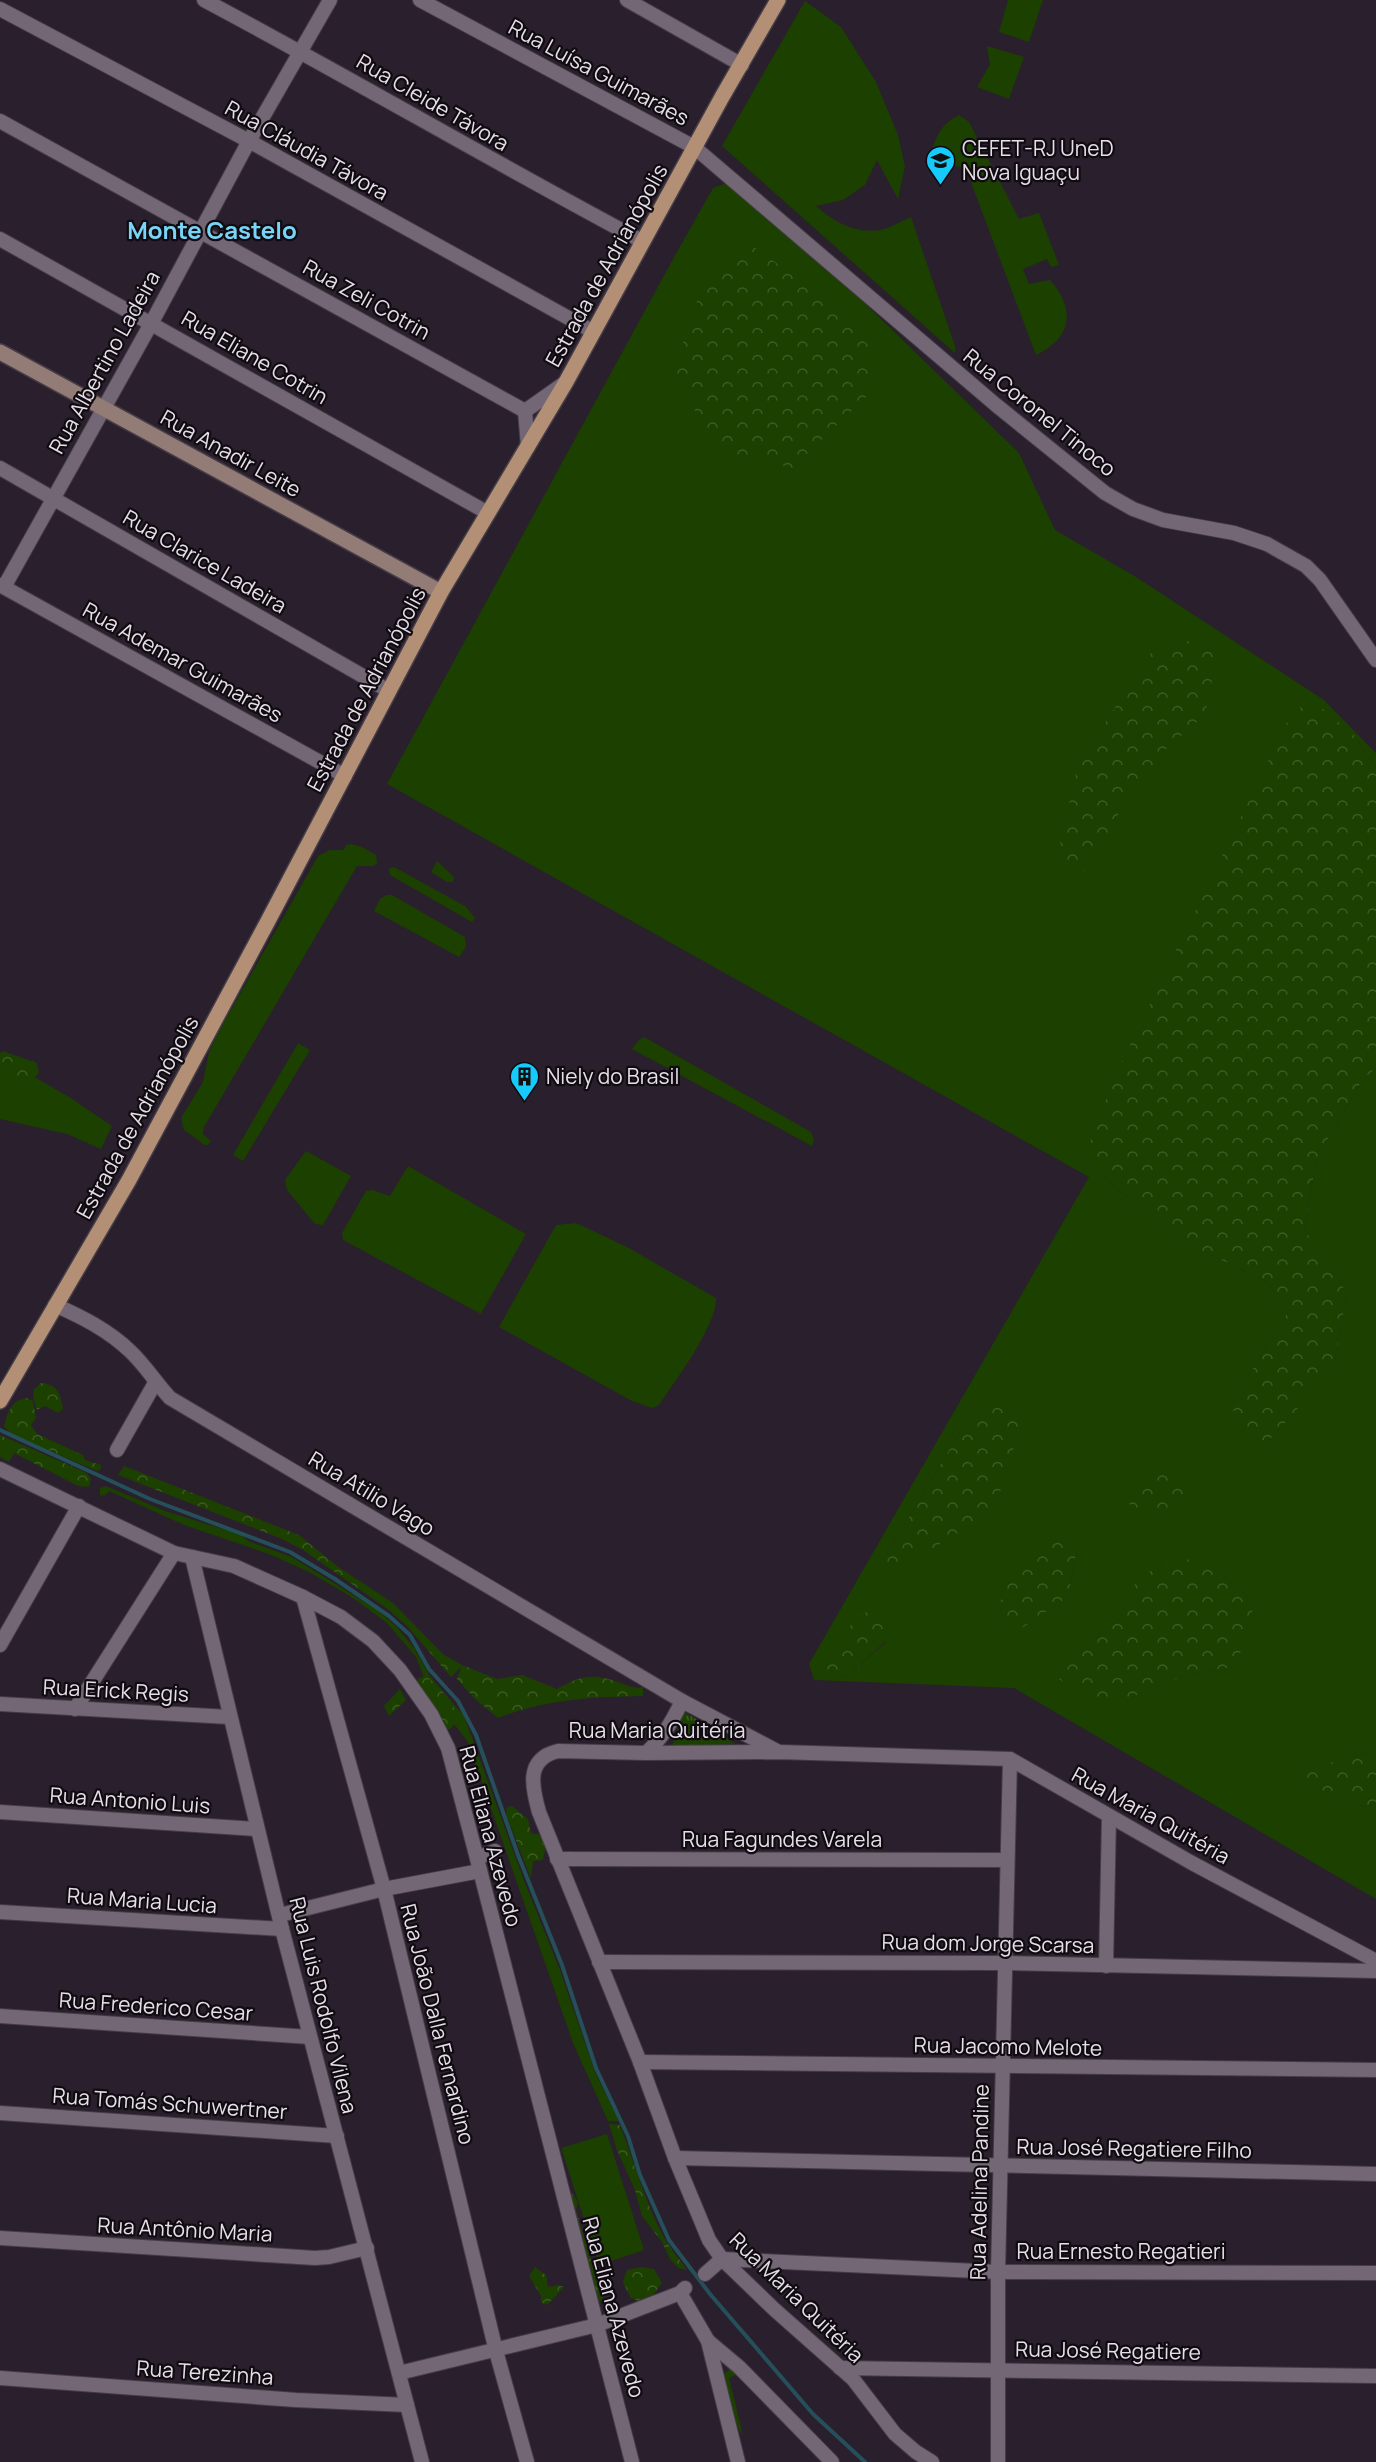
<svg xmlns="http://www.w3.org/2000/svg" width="1376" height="2462" font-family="Manrope,sans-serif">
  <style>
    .grass { fill: #1c4000; fill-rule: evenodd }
    .forest { fill: url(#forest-crowns) }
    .park { fill: url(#park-tufts) }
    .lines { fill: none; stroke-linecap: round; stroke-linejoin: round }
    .stream { stroke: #254f5a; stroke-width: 4 }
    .street-casing { stroke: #453c47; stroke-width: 16 }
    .secondary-casing { stroke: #453c47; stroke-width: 18 }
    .primary-casing { stroke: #453c47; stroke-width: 18 }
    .street { stroke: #736776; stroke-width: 14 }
    .secondary { stroke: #937b76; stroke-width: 15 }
    .primary { stroke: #b39075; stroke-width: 15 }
    .labels { text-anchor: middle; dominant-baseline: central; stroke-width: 4.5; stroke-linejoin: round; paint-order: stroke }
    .street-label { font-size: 21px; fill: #e6dfe8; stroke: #100b11 }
    .poi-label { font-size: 21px; fill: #e6dfe8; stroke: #100b11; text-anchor: start }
    .quarter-label { font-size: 24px; font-weight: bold; fill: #79d5f7; stroke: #100b11 }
  </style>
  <defs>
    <pattern id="forest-crowns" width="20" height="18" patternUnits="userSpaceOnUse" patternTransform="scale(1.5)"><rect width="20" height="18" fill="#1c4000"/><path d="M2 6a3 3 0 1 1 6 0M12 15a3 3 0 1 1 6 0" fill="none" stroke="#3d5b25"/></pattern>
    <pattern id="park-tufts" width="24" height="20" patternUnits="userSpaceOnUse" patternTransform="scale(1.5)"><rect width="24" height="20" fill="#1c4000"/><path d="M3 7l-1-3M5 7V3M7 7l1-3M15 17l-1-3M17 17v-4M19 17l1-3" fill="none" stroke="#3d5b25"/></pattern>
  </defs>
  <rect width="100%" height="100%" fill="#2a1f2c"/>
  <g class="grass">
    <polygon points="1008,0 1043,0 1029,42 999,32"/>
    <path d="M805,1L841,27L876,82L898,135L905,166L898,199L877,160L865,185L843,200L816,206C834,222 855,234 880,230C890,228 901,221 911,217L955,346V353L722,146Z"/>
    <polygon points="987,46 1024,57 1009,99 977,87 990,64"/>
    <path d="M959,115L969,122L1019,219L1039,213L1059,265L1051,267L1047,259L1023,269L1029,284L1050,280C1076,309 1072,338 1036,355L966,169L930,158C936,136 939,126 959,115Z"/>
    <path d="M727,183L847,286L1019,453L1055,530L1136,577L1324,700L1376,753V768L1355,736L1084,1158L1118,1190L1199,1249L1267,1282L1288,1312L1231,1404L1263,1442L1273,1437L1334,1365L1347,1293L1304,1230L1317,1158L1361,1082L1376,1067V1749L1288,1776L1364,1807L1376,1803V1899L1014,1688L814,1680L809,1664L1089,1177L387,784L672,261L713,188ZM991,1398L883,1560L960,1432ZM1077,1549L1068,1597L1010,1635L999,1606ZM1223,1575L1246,1595L1256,1624L1232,1667L1185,1675L1137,1695L1079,1652L1121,1619ZM884,1610L886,1642L846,1678L820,1666Z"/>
    <polygon points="351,844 362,847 376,855 377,863 374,866 357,866 204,1127 203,1134 211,1141 208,1145 205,1145 184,1130 181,1118 203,1082 209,1052 218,1033 318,856 330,850 344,850 346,845"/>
    <polygon points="437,861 454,877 453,882 447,882 431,872"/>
    <polygon points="394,867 465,906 475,918 472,922 390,875 389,868"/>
    <polygon points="386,895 392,895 465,937 466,947 459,957 374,911 380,899"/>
    <polygon points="644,1037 811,1132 814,1140 812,1146 632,1049 638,1041"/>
    <polygon points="298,1043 310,1050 243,1161 233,1155"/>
    <polygon points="0,1057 69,1097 112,1126 101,1149 67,1134 0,1119"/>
    <polygon points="306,1151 351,1176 323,1225 315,1224 287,1190 285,1180"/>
    <polygon points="408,1166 526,1234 481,1314 343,1240 342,1233 366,1191 372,1190 390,1196"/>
    <path d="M576,1223L627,1247L716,1298C717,1325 675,1381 659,1405L652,1408L632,1401L499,1327L556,1225Z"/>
    <polygon points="106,1486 165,1511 242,1535 248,1541 292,1557 376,1609 396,1626 414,1648 430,1676 464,1716 525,1883 560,1970 595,2072 619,2121 608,2121 573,2043 468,1742 455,1725 441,1719 424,1688 423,1675 416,1657 386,1622 350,1596 309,1572 269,1554 184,1525 109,1491 104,1496 100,1495 100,1488"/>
    <polygon points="607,2134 644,2250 599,2265 561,2148"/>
    <path d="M732,2367L743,2378L741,2380L736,2375L729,2378L743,2435C735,2428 723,2387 724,2374Z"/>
  </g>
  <g class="forest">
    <polygon points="746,241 811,288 872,349 866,397 792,468 717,449 673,372 706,275"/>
    <polygon points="1188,641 1217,655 1205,715 1167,748 1127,797 1101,848 1074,882 1059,849 1078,764 1154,648"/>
    <polygon points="1310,698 1355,736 1376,768 1376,1067 1361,1082 1317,1158 1304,1229 1347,1293 1334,1366 1273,1437 1262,1442 1242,1433 1231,1404 1288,1312 1267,1282 1199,1249 1118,1190 1084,1158 1114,1078 1288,720"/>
    <polygon points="2,1051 37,1063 39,1073 28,1083 0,1065 0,1054"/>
    <path d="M41,1383C58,1384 60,1394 63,1409L58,1413L45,1406L37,1410L33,1397L34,1389Z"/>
    <polygon points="991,1397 1021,1413 1008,1474 991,1512 894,1573 883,1560 960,1432"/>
    <path d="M27,1398L33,1401L36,1418L31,1425L37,1434L83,1455L85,1460L101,1465V1469L97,1471L11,1434L4,1426C8,1412 11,1400 27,1398Z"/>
    <polygon points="0,1435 87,1473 91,1479 89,1487 78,1486 14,1453 9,1462 0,1457"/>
    <path d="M124,1466L299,1535L337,1566L393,1603L444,1655L462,1665L497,1679L522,1675L557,1689C581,1675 594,1673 621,1683C629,1686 635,1689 643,1687V1696C591,1697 547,1699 498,1718L475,1699L457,1679L461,1667L451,1677L407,1626L389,1610L303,1550L282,1539L118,1475Z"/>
    <polygon points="1143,1470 1183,1470 1183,1512 1133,1512 1127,1498"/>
    <polygon points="1050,1538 1077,1549 1068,1597 1010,1636 999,1606 1015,1566"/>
    <polygon points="1178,1555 1223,1575 1246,1595 1257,1624 1232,1667 1185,1675 1137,1695 1095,1706 1059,1679 1079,1652 1121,1619 1137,1579"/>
    <polygon points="885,1610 886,1641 846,1678 820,1666 860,1613"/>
    <path d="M427,1677C442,1689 452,1701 459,1719L450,1729L443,1731L414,1684L419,1678Z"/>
    <polygon points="400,1689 406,1700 389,1716 384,1706"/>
    <polygon points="1376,1749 1376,1803 1364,1807 1287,1776"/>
    <polygon points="512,1806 528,1819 531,1833 541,1835 546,1845 543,1860 533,1861 531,1879 506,1814 507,1807"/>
    <path d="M609,2124L620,2125C635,2163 647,2212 670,2247C675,2255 682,2262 687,2270L678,2268L670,2259L662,2242L642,2216L635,2190L617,2150Z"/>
    <path d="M571,2192L578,2202L576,2210L591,2260L605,2287L603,2299L596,2305L588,2306L584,2304C581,2295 581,2285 578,2276C572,2253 564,2230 561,2207Z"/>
    <polygon points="535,2267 546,2275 548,2287 558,2285 564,2287 547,2305 541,2302 541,2296 529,2276"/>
    <polygon points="641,2267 654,2269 662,2283 653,2295 638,2301 630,2297 623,2282 627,2270"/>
  </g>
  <polygon class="park" points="683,1711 736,1744 672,1747"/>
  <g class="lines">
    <polyline class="stream" points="0,1430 150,1499 290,1552 335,1579 389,1616 410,1635 429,1669 458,1701 476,1735 518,1855 562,1965 596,2068 628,2136 640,2175 669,2240 710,2294 813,2414 865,2462"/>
    <defs>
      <g id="street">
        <path d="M204,0C351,78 495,163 642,241"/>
        <polyline points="420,0 694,147 996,405 1105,493 1133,509 1163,520 1234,533 1267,544 1306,566 1320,580 1376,660"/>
        <polyline points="627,0 742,65"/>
        <polyline points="0,9 249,141 592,331"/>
        <polyline points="0,121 525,411"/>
        <polyline points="0,239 488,513"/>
        <polyline points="528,447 525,411 566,382"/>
        <polyline points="0,468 389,691"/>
        <polyline points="0,585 345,776"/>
        <polyline points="4,587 152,322 249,141 330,0"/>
        <path d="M55,1305C82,1317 108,1330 130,1351C145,1365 156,1383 170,1398L682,1701L777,1751"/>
        <polyline points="117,1450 155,1383"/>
        <polyline points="0,1469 174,1553 234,1566 303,1597 341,1617 373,1641 400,1670 431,1714 448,1748 474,1847 632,2462"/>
        <polyline points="192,1557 282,1929 422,2462"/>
        <polyline points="303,1597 384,1889 496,2351 527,2462"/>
        <polyline points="0,1645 79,1506"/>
        <polyline points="0,1704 229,1717"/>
        <polyline points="75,1709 174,1553"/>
        <path d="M646,1753C663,1737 672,1722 682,1701"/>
        <polyline points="0,1812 256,1829"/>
        <polyline points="477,1858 495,1851"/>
        <polyline points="557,1859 1007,1860"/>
        <polyline points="0,1912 282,1929"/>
        <polyline points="280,1915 384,1889 480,1871"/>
        <polyline points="599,1962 1005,1963 1376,1971"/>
        <polyline points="1106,1966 1109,1816"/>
        <polyline points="0,2016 310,2037"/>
        <polyline points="640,2062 1376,2070"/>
        <polyline points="0,2113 337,2136"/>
        <polyline points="675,2158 1376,2174"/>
        <polyline points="0,2238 315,2258 329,2257 367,2248"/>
        <polyline points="705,2274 722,2259 998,2272 1376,2273"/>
        <polyline points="680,2293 708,2341 738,2462"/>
        <polyline points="708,2341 739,2367 832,2462"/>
        <polyline points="840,2368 1376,2376"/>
        <polyline points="399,2373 597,2325 680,2293 685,2288"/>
        <polyline points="0,2378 296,2400 407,2405"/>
        <path d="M932,2462L916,2452L895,2434L853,2379L775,2310L722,2259L709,2240L675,2158L640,2062L539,1812C532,1787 525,1759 558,1751L646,1753L779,1752L1010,1759L1192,1863L1376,1961"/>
        <polyline points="998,2462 998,2272 1010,1759"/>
      </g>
      <polyline id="secondary" points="0,352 441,592"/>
      <polyline id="primary" points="0,1401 129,1180 268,921 441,592 566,382 722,97 778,0"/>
    </defs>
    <use href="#street" class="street-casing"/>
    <use href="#secondary" class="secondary-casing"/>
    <use href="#primary" class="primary-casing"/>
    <use href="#street" class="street"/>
    <use href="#secondary" class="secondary"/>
    <use href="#primary" class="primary"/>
  </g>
  <defs>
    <symbol id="university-pin" viewBox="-11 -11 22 30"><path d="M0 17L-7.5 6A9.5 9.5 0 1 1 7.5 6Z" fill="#16cafb" stroke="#100b11"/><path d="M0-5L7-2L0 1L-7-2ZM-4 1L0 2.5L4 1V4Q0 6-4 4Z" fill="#111"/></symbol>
    <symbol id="building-pin" viewBox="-11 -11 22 30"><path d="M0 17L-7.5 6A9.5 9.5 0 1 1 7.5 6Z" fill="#16cafb" stroke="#100b11"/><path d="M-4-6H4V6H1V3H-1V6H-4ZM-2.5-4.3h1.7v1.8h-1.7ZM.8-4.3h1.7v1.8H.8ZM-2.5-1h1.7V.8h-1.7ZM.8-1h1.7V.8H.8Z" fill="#111"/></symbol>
  </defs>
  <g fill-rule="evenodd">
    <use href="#university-pin" x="924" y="144" width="33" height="45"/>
    <use href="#building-pin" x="508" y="1060" width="33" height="45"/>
  </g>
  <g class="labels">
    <g class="street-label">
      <text transform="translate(599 72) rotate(28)">Rua Luísa Guimarães</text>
      <text transform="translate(433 102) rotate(30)">Rua Cleide Távora</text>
      <text transform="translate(307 150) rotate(29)">Rua Cláudia Távora</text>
      <text transform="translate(606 265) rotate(-61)">Estrada de Adrianópolis</text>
      <text transform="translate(367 299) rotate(29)">Rua Zeli Cotrin</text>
      <text transform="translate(255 357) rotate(30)">Rua Eliane Cotrin</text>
      <text transform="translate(104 362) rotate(-61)">Rua Albertino Ladeira</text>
      <text transform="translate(1040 412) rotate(39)">Rua Coronel Tinoco</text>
      <text transform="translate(231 453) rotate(29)">Rua Anadir Leite</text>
      <text transform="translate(205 561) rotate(30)">Rua Clarice Ladeira</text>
      <text transform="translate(183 662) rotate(29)">Rua Ademar Guimarães</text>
      <text transform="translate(366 689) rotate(-62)">Estrada de Adrianópolis</text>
      <text transform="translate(137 1117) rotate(-61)">Estrada de Adrianópolis</text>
      <text transform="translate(372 1493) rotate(31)">Rua Atilio Vago</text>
      <text transform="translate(116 1690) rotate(3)">Rua Erick Regis</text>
      <text x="657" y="1730">Rua Maria Quitéria</text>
      <text transform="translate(130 1800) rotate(4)">Rua Antonio Luis</text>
      <text transform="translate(1151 1815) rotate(29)">Rua Maria Quitéria</text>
      <text transform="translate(491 1836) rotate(75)">Rua Eliana Azevedo</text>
      <text x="782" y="1839">Rua Fagundes Varela</text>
      <text transform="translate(142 1900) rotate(4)">Rua Maria Lucia</text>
      <text transform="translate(988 1943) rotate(1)">Rua dom Jorge Scarsa</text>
      <text transform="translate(324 2005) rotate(76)">Rua Luis Rodolfo Vilena</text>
      <text transform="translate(156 2006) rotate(4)">Rua Frederico Cesar</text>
      <text transform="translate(438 2024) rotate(76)">Rua João Dalla Fernardino</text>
      <text transform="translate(1008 2046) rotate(1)">Rua Jacomo Melote</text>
      <text transform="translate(170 2103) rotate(4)">Rua Tomás Schuwertner</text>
      <text transform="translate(1134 2148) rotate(1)">Rua José Regatiere Filho</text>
      <text transform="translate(979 2182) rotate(-89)">Rua Adelina Pandine</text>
      <text transform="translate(185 2229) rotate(3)">Rua Antônio Maria</text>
      <text x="1121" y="2251">Rua Ernesto Regatieri</text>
      <text transform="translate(797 2297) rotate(44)">Rua Maria Quitéria</text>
      <text transform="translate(614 2307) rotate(75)">Rua Eliana Azevedo</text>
      <text transform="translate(1108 2350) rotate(1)">Rua José Regatiere</text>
      <text transform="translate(205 2372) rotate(4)">Rua Terezinha</text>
    </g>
    <g class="poi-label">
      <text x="962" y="148">CEFET-RJ UneD<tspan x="962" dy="24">Nova Iguaçu</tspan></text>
      <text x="546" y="1076">Niely do Brasil</text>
    </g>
    <g class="quarter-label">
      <text x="212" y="229">Monte Castelo</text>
    </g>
  </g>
</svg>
